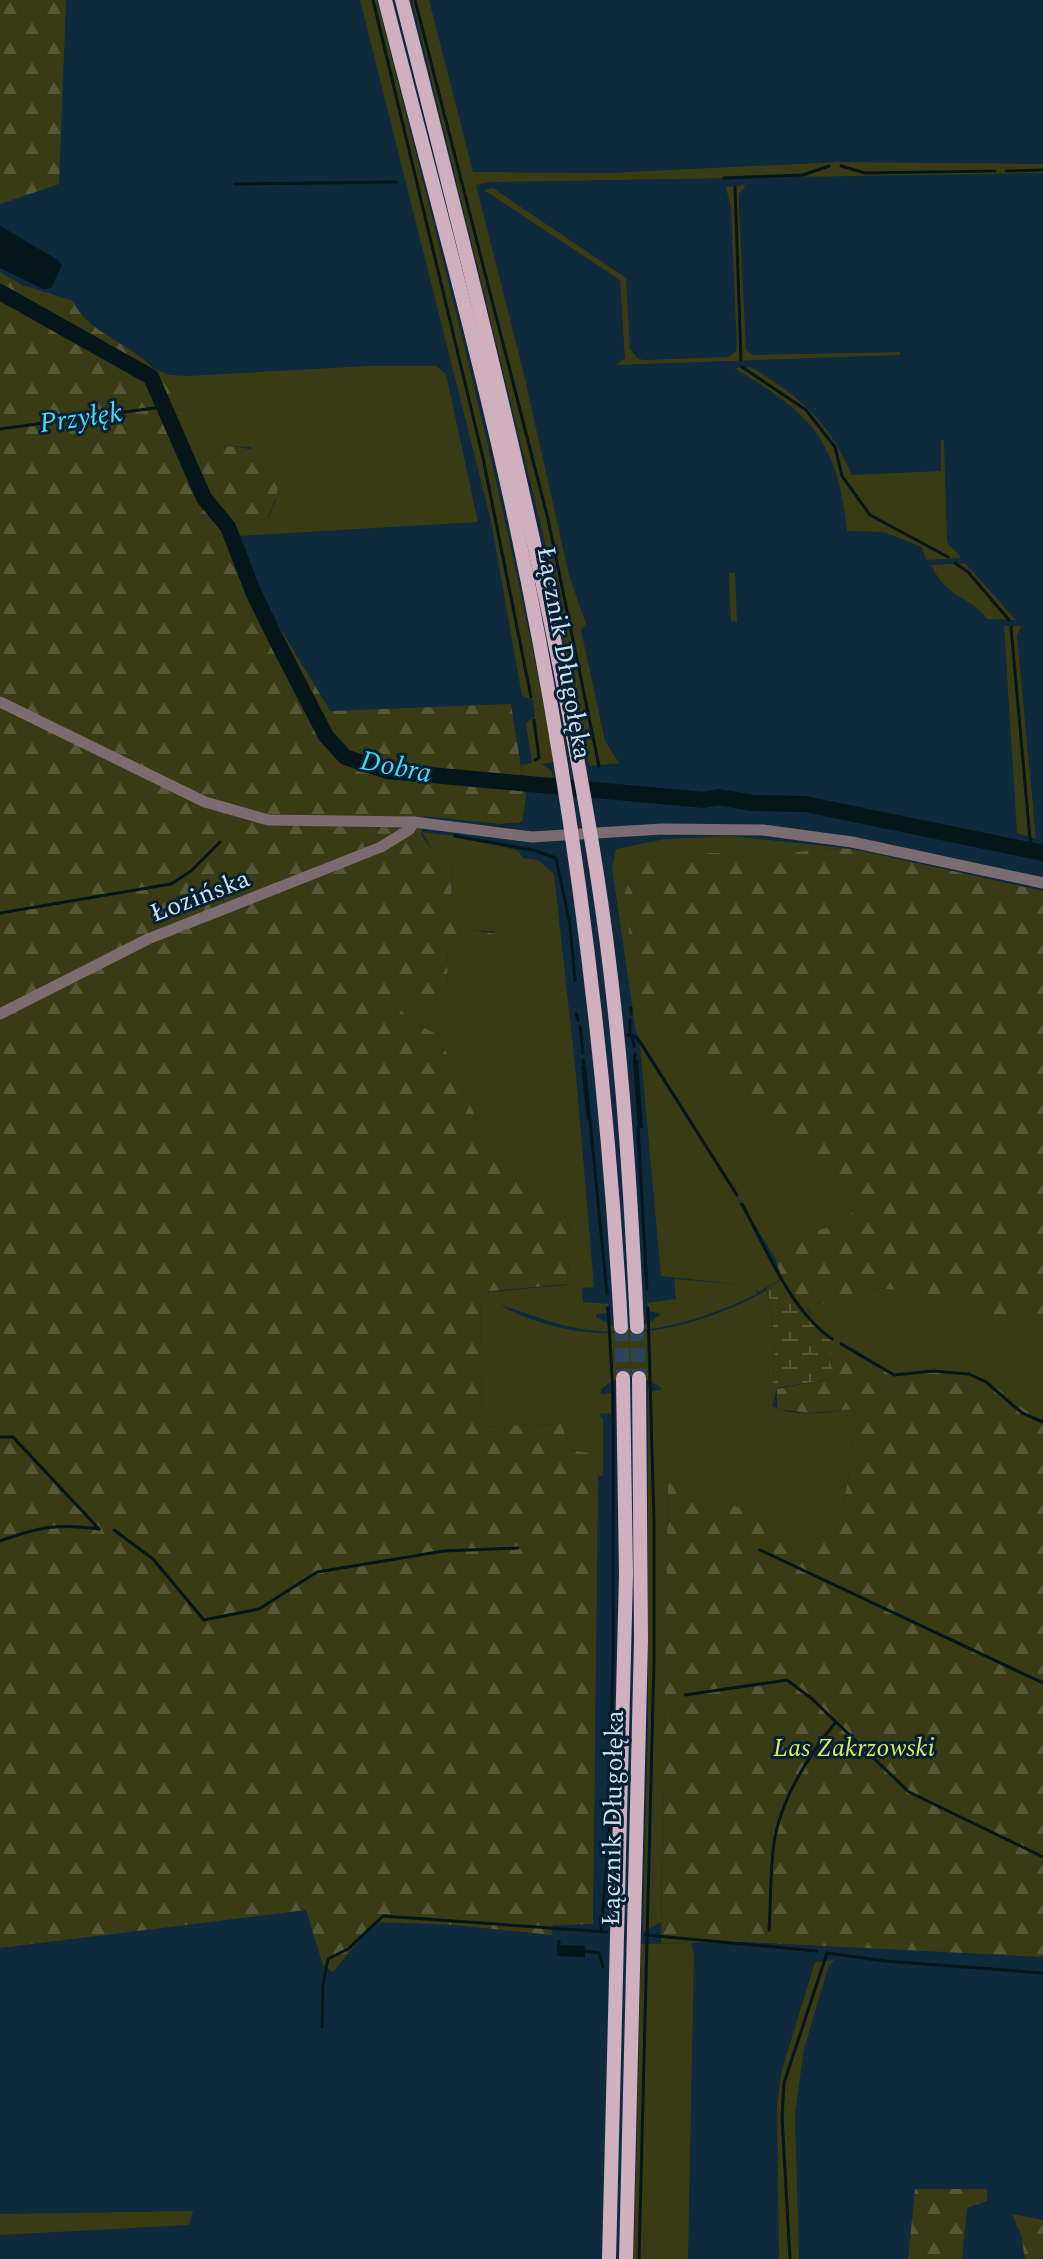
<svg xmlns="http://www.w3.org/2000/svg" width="1043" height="2259" font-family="Spectral,serif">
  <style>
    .green { fill: #393b14 }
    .forest { fill: url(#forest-firs) }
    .wetland { fill: url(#wetland-marsh) }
    .water { fill: #041619 }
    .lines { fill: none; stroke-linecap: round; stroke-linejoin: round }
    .stream { stroke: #041619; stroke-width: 3 }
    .river { stroke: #041619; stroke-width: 16 }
    .major-tunnel { stroke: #2c4457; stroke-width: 14; stroke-dasharray: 14 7; stroke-linecap: butt }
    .minor { stroke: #7b6c72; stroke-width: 11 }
    .major { stroke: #d0b0be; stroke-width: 14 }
    .labels { text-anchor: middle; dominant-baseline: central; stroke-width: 6; stroke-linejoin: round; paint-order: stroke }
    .street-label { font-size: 26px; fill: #d0dfec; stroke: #052032 }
    .park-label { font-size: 26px; font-style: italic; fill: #dfe75f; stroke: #052032 }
    .water-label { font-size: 28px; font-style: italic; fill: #46ddf2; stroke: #052032 }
  </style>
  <defs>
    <pattern id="forest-firs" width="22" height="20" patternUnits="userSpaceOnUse" patternTransform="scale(2)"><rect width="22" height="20" fill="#393b14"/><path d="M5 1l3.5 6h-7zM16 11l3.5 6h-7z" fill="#555736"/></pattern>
    <pattern id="wetland-marsh" width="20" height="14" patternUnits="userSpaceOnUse" patternTransform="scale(2)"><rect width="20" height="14" fill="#393b14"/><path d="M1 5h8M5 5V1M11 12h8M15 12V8" fill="none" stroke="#555736"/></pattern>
  </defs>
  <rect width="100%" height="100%" fill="#0f293d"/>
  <g class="green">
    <path d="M360,0H377C441,253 508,505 554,762L542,764L552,771L554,784L524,782L521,765L532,763L526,723L535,716L533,700L522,696L491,521Z"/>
    <polygon points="412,0 429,0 473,172 608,173 838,162 1043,164 1043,173 490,182 476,185 523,370 569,575 586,624 581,630 605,741 619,763 590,766 585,753 546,546"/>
    <polygon points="746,185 739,194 739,208 746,350 753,355 900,352 900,355 616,365 625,358 620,280 484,190 493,188 626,278 630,349 638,359 645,360 729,357 737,350 731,209 726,187"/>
    <polygon points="370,366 436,366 446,374 478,522 238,536 235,523 241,517 256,522 269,517 276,500 250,447 223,446 203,466 154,369 170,375 188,376"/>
    <path d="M751,367C802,398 827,420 852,475L941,471V440H944L947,542L961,558L926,560L922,547L884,532L847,531C838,440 810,413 734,368Z"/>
    <path d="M965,563L1016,620L987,619C967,593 950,602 931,565Z"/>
    <polygon points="729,573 735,573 737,622 731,621"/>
    <polygon points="1021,626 1017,636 1036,839 1017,833 1004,626"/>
    <path d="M422,832L466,837L519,851L522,858L538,860L554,874L576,1074L594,1287L582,1288L583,1302L609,1304L605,1308L608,1313L596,1314V1317C620,1332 639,1332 661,1314L650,1311L647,1303L676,1299L674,1279L744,1285L661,1276L640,1045L736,1196L782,1279L758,1292L756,1288L757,1294C698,1322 637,1341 571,1327C546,1322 522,1311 500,1305C585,1352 686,1336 767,1290L775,1341L772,1406C795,1418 828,1413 853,1408C855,1438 849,1514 827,1534C820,1540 807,1542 798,1544L781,1523L706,1496L696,1480H668L664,1762L665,1755L1043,1681L663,1789L661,1922L643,1932L648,1724V1383L650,1392L663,1389C643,1375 620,1371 601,1390V1394L611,1393V1413L599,1414L603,1419V1476H598L589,1453L571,1450L560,1424L482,1427L480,1292L487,1291L489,1295V1292L567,1285L571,1239L567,1219L505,1164L486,1140L439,1036L408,1018L390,996L433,1002L448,992L447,948L496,932L473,930L452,907L451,858L433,851Z"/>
    <polygon points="731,836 853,849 818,848 794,855 661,858 641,1017 867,1204 829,1227 793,1237 775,1258 636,1032 612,868 616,849 665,839"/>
    <polygon points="874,1288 920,1292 1043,1328 1043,1420 1022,1411 985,1379 894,1374 824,1331 807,1308"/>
    <polygon points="691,1943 694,1954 688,2259 634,2259 641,1944"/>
    <polygon points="834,1960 828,1968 804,2049 795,2114 799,2259 779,2259 777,2106 781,2073 815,1962"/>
    <polygon points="193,2211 189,2225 0,2235 0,2214"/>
  </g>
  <g class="forest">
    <polygon points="0,0 66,0 59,184 0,204"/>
    <path d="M0,272L22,285L73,301C87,333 132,344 154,369C176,395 189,435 202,465L223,446C272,447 292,468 268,517L256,522L241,517L235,523C249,589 297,653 330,711L511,704L526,798L522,822L500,824L424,816L421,835L433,851L451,858L452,907L473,930L497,934L447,948L448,993L433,1002L391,997L408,1018L439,1036L486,1140L505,1164L567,1219L571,1239L567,1284L480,1292L482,1427L561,1424L571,1450L589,1453L598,1476L593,1924L553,1925L552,1935L454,1925L374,1922L333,1972L323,1965L306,1910L0,1948Z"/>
    <path d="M818,848L853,849L1043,891V1328L920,1292L874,1288L807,1309C818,1327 875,1371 896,1374C922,1377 945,1363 970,1373C998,1383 1016,1408 1043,1420V1957L745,1942L661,1943L668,1479L696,1480L707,1496L781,1523L798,1544C807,1542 820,1540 827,1534C849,1514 855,1439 853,1409L810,1413L777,1409V1389L836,1378L806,1317L782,1279L775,1258L793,1237L829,1227L866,1204L641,1017L624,895L635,868C684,839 762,864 818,848Z"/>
    <polygon points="915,2189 987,2189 987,2201 967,2208 962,2259 908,2259"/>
    <polygon points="1012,2214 1043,2220 1043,2259 1025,2259 1021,2234"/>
  </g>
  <polygon class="wetland" points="782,1279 820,1333 840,1346 827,1355 836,1378 777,1388 772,1406 775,1341 767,1288"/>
  <g class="water">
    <polygon points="0,226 58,260 62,265 51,288 43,289 0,268"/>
    <polygon points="633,1060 638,1060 643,1128 638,1128"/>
    <polygon points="581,1066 586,1066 591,1120 587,1120"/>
    <polygon points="557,1945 585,1946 585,1957 557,1956"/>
  </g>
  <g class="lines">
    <g class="stream">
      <polyline points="373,0 483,458 531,697"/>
      <polyline points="415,0 548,519 599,766"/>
      <polyline points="841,166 865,173 995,171"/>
      <polyline points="1006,171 1043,170"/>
      <polyline points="724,178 803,175 829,166"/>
      <polyline points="235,184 396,182"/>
      <polyline points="735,187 741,360"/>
      <polyline points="742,367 806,410 835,447 842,476 870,515 948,557"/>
      <polyline points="0,429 162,407"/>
      <polyline points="955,563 968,572 1009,620"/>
      <polyline points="1011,627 1031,850"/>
      <polyline points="534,720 539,758 535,760"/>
      <polyline points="455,836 533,850 556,858 570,925 575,981"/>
      <polyline points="0,913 171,884 191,871 220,842"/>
      <polyline points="576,1014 578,1020"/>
      <polyline points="631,1014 631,1008"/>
      <polyline points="630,1020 630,1035"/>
      <polyline points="580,1026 583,1053"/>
      <polyline points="627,1035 636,1037 642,1045 737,1195"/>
      <polyline points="632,1035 634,1046"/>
      <polyline points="635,1054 635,1060"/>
      <polyline points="583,1060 584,1066"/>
      <polyline points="590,1120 607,1294"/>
      <polyline points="638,1128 647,1289"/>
      <path d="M742,1204C766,1248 790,1310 832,1339"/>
      <polyline points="841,1344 894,1375 933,1371 969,1374 986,1382 1022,1413 1043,1422"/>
      <polyline points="0,1437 13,1437 99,1529"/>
      <polyline points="114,1530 153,1559 204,1620 259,1609 317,1572 444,1551 518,1548"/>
      <path d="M0,1541C39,1527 58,1523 99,1529"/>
      <polyline points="760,1550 1043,1683"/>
      <polyline points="685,1695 787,1680 811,1698 909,1792 1043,1857"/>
      <path d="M769,1930C771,1901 770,1871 774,1843C780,1801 808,1756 835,1723"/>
      <polyline points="601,1932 609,1836 613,1651 613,1393 608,1308"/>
      <polyline points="646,1935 817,1951"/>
      <polyline points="559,1946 559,1941"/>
      <polyline points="585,1951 599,1953 603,1967"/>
      <polyline points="322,2027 323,1985 328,1959 348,1949 383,1916 607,1932"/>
      <polyline points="639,2259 654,1660 654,1522 648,1308"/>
      <polyline points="790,2259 782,2117 784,2083 827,1953 885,1961 1043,1973"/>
    </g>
    <polyline class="river" points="0,292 151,377 204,498 228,527 254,594 280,647 326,736 345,757 387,771 704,800 718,797 753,803 805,804 1043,853"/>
    <g class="major-tunnel">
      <polyline points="621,1327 623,1378"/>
      <polyline points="637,1327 639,1378"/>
    </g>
    <g class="minor">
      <polyline points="0,702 205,802 268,820 414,822 532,837 662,829 763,830 852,842 1043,883"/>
      <polyline points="0,1014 148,939 381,847 410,829 414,822"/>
    </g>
    <g class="major">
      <path d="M385,0C429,173 478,346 515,520C572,786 606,1056 621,1327"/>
      <path d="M402,0C475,288 549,574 596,868C620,1019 630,1174 637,1327"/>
      <polyline points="609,2259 626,1574 623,1378"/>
      <polyline points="626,2259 641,1640 639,1378"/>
    </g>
  </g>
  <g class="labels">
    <g class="street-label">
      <text transform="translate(564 653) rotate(80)">Łącznik Długołęka</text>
      <text transform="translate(200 896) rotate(-21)">Łozińska</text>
      <text transform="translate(613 1818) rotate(-89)">Łącznik Długołęka</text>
    </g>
    <g class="park-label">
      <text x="854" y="1748">Las Zakrzowski</text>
    </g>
    <g class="water-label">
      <text transform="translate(81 418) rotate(-8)">Przyłęk</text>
      <text transform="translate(396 767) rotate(11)">Dobra</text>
    </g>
  </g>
</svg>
